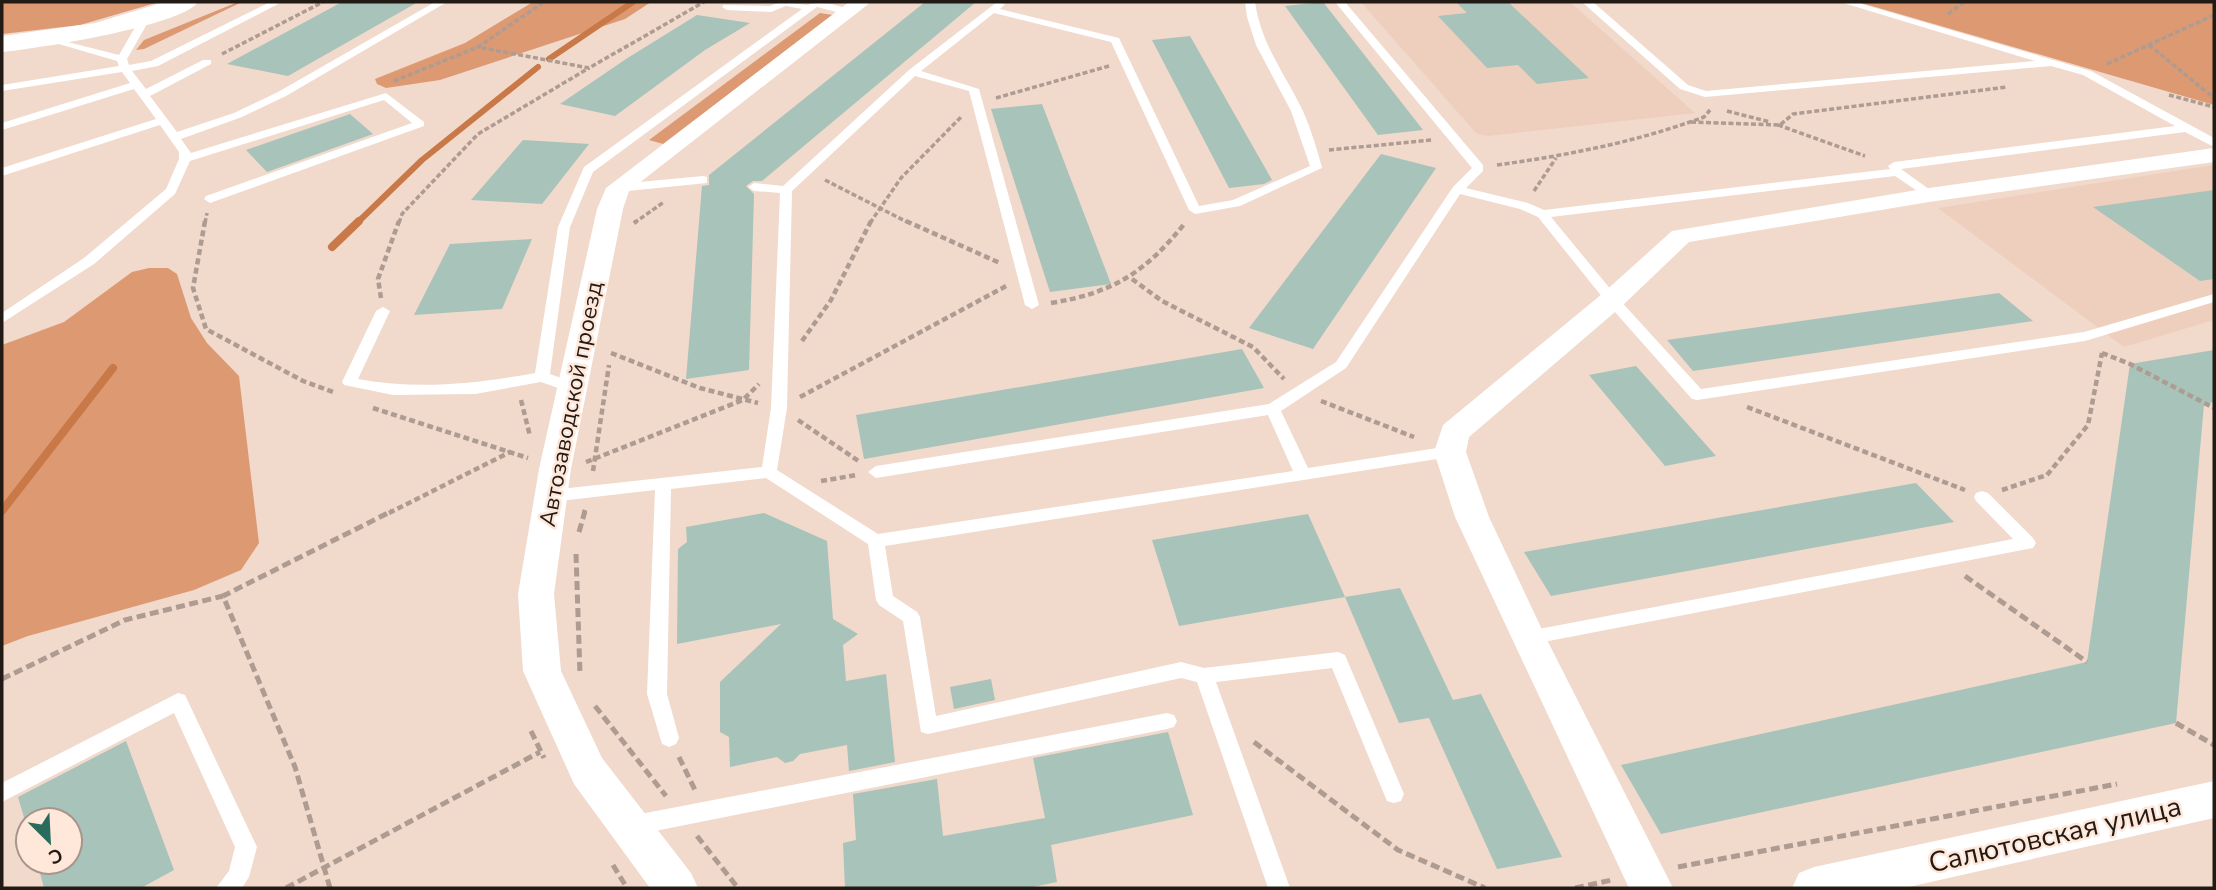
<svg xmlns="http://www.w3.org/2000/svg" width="2216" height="890" font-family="'Nunito Sans',sans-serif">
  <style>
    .built { fill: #eecfbd }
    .green { fill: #dd9a72 }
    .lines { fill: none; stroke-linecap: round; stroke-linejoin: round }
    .stream-far1 { stroke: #c87947; stroke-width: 6 }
    .stream { stroke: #c87947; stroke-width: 8 }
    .building { fill: #a7c3ba }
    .path-far2 { stroke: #ae9b91; stroke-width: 3.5; stroke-dasharray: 5 2.5; stroke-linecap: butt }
    .path-far1 { stroke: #ae9b91; stroke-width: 4.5; stroke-dasharray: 6 3.5; stroke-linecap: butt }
    .path { stroke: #ae9b91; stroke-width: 5; stroke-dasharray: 9 4.5; stroke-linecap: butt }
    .lane { fill: #fff; fill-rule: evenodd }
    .street { fill: #fff; fill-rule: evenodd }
    .secondary { fill: #fff; fill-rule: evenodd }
    .labels { text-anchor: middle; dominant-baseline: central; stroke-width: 5; stroke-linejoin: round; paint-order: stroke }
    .street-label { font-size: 23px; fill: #221a15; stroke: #ffe7d9 }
    .near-street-label { font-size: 28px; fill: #221a15; stroke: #ffe7d9 }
  </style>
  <rect width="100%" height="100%" fill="#f1d9cc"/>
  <g class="built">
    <polygon points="1361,2 1570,2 1695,113 1487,136 1476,133"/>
    <polygon points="2214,165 2214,320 2124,347 1938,208"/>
  </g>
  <g class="green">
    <polygon points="2,2 159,2 80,25 2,34"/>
    <polygon points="238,2 242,2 144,49 136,50 144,40"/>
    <polygon points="533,2 651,2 625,19 440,80 386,88 377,84 375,79 465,43"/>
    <polygon points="1858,2 2214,2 2214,105"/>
    <polygon points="820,13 833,15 663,144 649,140"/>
    <polygon points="149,268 168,268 177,274 191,318 207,343 239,376 259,543 241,570 194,590 28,636 2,646 2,345 64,322 132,272"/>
  </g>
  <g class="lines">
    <g class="stream-far1">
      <polyline points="549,59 633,2"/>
      <polyline points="357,223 422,160 538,67"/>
    </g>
    <g class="stream">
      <polyline points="332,247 359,221"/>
      <polyline points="2,511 113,368"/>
    </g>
  </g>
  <g class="building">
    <polygon points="342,2 418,2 288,76 227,64"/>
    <polygon points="925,2 976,2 762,181 753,181 746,186 754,194 749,370 686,379 702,186 709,185 709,175"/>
    <polygon points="1323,2 1423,130 1378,135 1285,6"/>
    <polygon points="1456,2 1508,2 1589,78 1537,84 1518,65 1487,68 1438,16 1467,13"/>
    <polygon points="697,15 750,23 705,50 615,116 560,104 626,59"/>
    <polygon points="1190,36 1272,180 1264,184 1229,188 1152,40"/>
    <polygon points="1042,104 1111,284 1050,292 991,109"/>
    <polygon points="350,114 373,134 267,172 246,150"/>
    <polygon points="523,140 589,144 542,204 471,200"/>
    <polygon points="1381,154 1436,168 1313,349 1249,328"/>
    <polygon points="2214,190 2214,279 2200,281 2093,207"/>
    <polygon points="532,239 502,309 414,315 450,244"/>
    <polygon points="1999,293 2033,321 1693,371 1667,340"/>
    <polygon points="1242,349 1264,388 864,459 856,415"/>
    <polygon points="2214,350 2214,402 2204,404 2176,723 1661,834 1621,765 2087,662 2130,364"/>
    <polygon points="1636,366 1716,456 1665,466 1589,375"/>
    <polygon points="1916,483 1954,522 1551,596 1524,552"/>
    <polygon points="764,513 827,541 833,619 858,634 843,645 846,681 886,674 895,762 849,771 847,745 800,754 793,761 785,763 777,757 730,767 729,737 720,732 720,682 781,624 677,644 678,549 687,542 686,527"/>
    <polygon points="1308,514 1345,597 1179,626 1152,540"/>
    <polygon points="1400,588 1453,700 1481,694 1562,857 1497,869 1429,718 1399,723 1345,597"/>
    <polygon points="991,679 995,700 954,709 950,687"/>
    <polygon points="1168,732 1193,815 1051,845 1057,882 1028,888 845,888 843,843 856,840 853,794 937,779 943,836 1045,818 1033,758"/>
    <polygon points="126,741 174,870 141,888 44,888 37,862 70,862 70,820 28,820 28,831 18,797"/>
  </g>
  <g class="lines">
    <g class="path-far2">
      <polyline points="539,2 541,4 478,47 589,68 704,2"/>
      <polyline points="1948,14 1964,2"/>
      <polyline points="2149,45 2214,98"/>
      <polyline points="222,54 323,2"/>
      <polyline points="2107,64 2214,15"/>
      <polyline points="394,81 478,47"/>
      <polyline points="2169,95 2214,107"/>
      <polyline points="996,98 1109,66"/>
      <polyline points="1727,111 1770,122"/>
      <polyline points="1691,122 1780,125 1793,114 2007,87"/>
      <polyline points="1778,125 1865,156"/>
      <polyline points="1329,150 1432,140"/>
      <path d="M1497,165C1569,155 1636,142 1704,117L1710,110"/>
      <polyline points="825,180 909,223"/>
      <polyline points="1534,191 1556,158"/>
      <polyline points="205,223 207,213"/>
      <polyline points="399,223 402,214 478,134 589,68"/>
      <polyline points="634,223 664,202"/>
      <polyline points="870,223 901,178 962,116"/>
    </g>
    <g class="path-far1">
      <polyline points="205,221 193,288 206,329 303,381 333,392"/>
      <polyline points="906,221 1000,263"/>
      <polyline points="634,223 637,221"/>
      <polyline points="1132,279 1162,301 1253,347 1284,379"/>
      <polyline points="381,298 378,279 399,221"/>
      <path d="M1051,303C1113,293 1146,272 1185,223"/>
      <polyline points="802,341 831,300 871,221"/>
      <polyline points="611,353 700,388 758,403"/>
      <polyline points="2102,353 2130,364 2214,408"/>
      <polyline points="800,397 1008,285"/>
      <polyline points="521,400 530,436"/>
      <polyline points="1321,401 1414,437"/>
      <polyline points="1747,407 1965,490"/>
      <polyline points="373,408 528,458"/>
      <polyline points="798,420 860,462"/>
      <polyline points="586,462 743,400 759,384"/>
      <polyline points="593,471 609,365"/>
      <polyline points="821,481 857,475"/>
      <polyline points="2002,490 2047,475 2088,425 2102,353"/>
      <polyline points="389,513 510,452"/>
      <polyline points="584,513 585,510"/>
    </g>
    <g class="path">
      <polyline points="579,532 585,511"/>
      <polyline points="576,554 580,675"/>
      <polyline points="1965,576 2087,662"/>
      <polyline points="2,679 125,620 223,596"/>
      <polyline points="595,706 666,796"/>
      <polyline points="2176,723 2214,745"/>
      <polyline points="531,731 544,758"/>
      <polyline points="1254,742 1398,850 1485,888"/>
      <polyline points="679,757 695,790"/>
      <polyline points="697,836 738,888"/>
      <polyline points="613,865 627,888"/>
      <polyline points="1678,867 2117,784"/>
      <polyline points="286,888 540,752"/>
      <polyline points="330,888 295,767 223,596 392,511"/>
      <polyline points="1575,888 1612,880"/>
    </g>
    <g class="lane">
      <polygon points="270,2 282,2 158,66 132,71 146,89 203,60 211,60 211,64 150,96 177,132 234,113 278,92 435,2 447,2 286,96 242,117 181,139 191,153 386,93 424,122 424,126 210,203 204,199 206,196 412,123 384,100 190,161 175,194 94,264 2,323 2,313 84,258 166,189 179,159 179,152 160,125 2,176 2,168 156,119 134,89 2,130 2,123 130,83 122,72 2,91 2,85 119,66 117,61 52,42 52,38 119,55 141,17 146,14 151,17 127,59 129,65 151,61"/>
      <path d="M780,2L808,5C819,0 842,5 853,12L848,15L817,7L593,172L570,227L550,374L577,384L579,388L577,392L572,393L541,382L475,394L393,395L344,385L342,382L376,311L383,307L390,311L358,379C419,390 475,384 535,373L558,227L584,167L802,9L786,6L771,12L727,10L722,7L724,5L770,6Z"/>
      <path d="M997,2L1005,4L1000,9L1119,38L1199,206L1233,200L1310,166L1291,111L1256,45L1247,17L1245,2H1255C1261,44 1285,74 1303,111C1311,129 1317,149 1322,168L1240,206L1195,214L1189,210L1111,42L994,13L921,71L979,89L1039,305L1032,309L1025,305L969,91L915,76L792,191L787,408L777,470L878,534L1293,471L1268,415L876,478L868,472L876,466L1269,404L1336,362L1453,187L1472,168L1335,2H1345L1483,165V171L1466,188L1528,203L1544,210L1890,169L1888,166L1894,162L2175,126L2083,75L2051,66L1705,97L1680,89L1582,2H1593L1688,85L1706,91L2035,61L1840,2H1855L2091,71L2214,138V147L2185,132L1901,169L1933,192V198L1929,199L1895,176L1551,217L1617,297L1701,389L2084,332L2214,294V302L2085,341L1697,400L1692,399L1607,303L1538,217L1520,209L1460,194L1346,368L1281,411L1308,468L1450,446L1456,448L1458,452L1456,456L885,546L893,596L917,612L920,617L936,716L1181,662L1204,668L1338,652L1345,655L1404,794L1401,801L1394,803L1387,801L1384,794L1332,668L1216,682L1290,888H1268L1197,682L1181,678L928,734L921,732L903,621L879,605L876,600L868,544L766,478L671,489L667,694L679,738L676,744L669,747L662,744L647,694L655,490L551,502L545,500L543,496L545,492L551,490L762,467L771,408L780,193L754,191L748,187L754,183L783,186L909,70Z"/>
      <polygon points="703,176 707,177 707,183 618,192 612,188 618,184"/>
      <polygon points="1982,491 1988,493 2033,538 2036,543 2033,548 1528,645 1522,643 1519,638 1522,633 1528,631 2013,539 1976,501 1974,497 1976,493"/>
      <polygon points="178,693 185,695 257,847 249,877 242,888 216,888 229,871 235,847 174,713 2,802 2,783"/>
      <polygon points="1167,713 1174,715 1177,721 1174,727 1167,729 630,836 623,833 620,826 623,819 630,816"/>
    </g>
    <g class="street">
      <polygon points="849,2 871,2 629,191 623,209 571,469 554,594 561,671 602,758 691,873 698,888 650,888 574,784 523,671 518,594 539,469 597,209 606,188"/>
      <polygon points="2214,148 2214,162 1929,202 1689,242 1622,306 1469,437 1466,452 1489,517 1546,638 1673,888 1629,888 1455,517 1434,452 1443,425 1602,294 1672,231 1929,188"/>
      <polygon points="2214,781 2214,818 1904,888 1792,888 1799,873 1814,867"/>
    </g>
    <path class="secondary" d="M164,2H198C182,26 35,49 2,52V36L95,23Z"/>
  </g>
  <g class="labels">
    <g class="street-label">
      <text transform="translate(571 404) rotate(-79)">Автозаводской проезд</text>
    </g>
    <g class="near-street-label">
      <text transform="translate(2055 835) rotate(-13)">Салютовская улица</text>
    </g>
  </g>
  <rect width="2216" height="890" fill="none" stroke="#221a15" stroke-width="7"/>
  <g transform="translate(49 841) rotate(156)"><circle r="33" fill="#ffe7d9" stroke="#a7958b" stroke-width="2"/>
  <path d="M0-5L12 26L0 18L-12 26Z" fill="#2a6c5c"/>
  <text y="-10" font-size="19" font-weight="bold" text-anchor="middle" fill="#221a15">С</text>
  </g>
</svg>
